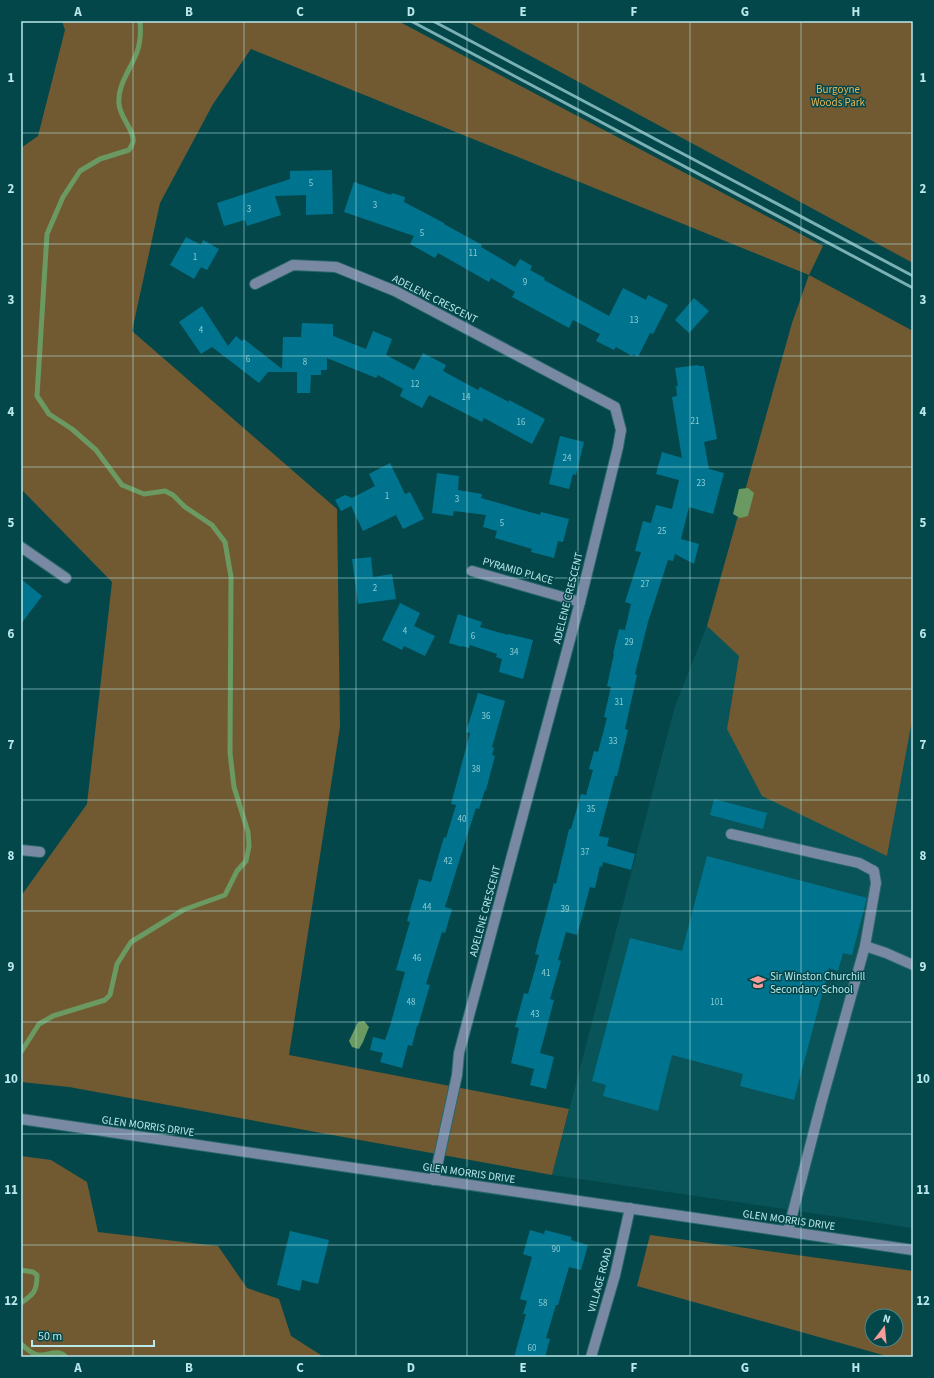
<svg xmlns="http://www.w3.org/2000/svg" width="934" height="1378" font-family="'Source Sans 3',sans-serif">
  <style>
    .built { fill: #095458 }
    .green { fill: #715a31; fill-rule: evenodd }
    .water { fill: #6a9961 }
    .lines { fill: none; stroke-linecap: round; stroke-linejoin: round }
    .stream { stroke: #6a9961; stroke-width: 5 }
    .building { fill: #00748e }
    .minor-casing { stroke: #28676a; stroke-width: 12 }
    .minor { stroke: #7989a4; stroke-width: 10 }
    .rail { stroke: #7ab1b4; stroke-width: 3 }
    .grid { fill: none; stroke: #b9e9ec; stroke-width: 1; stroke-opacity: 0.55 }
    .labels { text-anchor: middle; dominant-baseline: central; stroke-width: 3; stroke-linejoin: round; paint-order: stroke }
    .number-label { font-size: 9px; fill: #8bccd4 }
    .park-label { font-size: 11px; fill: #e8b557; stroke: #04474a }
    .street-label { font-size: 11px; fill: #b9e9ec; stroke: #04474a }
    .poi-label { font-size: 11px; fill: #b9e9ec; stroke: #04474a; text-anchor: start }
    .neatline { fill: none; stroke: #b9e9ec; stroke-width: 1.5 }
    .grid-label { font-size: 13px; text-anchor: middle; font-weight: bold; fill: #b9e9ec }
  </style>
  <rect width="100%" height="100%" fill="#04474a"/>
  <polygon class="built" points="707,626 739,656 727,729 887,856 913,715 913,1228 552,1175 675,706"/>
  <g class="green">
    <polygon points="62,21 398,21 823,246 809,275 913,331 913,715 887,856 762,796 727,729 739,656 707,626 792,323 809,275 251,49 213,104 160,203 132,331 337,509 340,727 289,1055 569,1109 552,1175 69,1087 21,1082 21,896 87,804 112,582 21,489 21,148 38,136 65,30"/>
    <polygon points="466,21 913,21 913,263"/>
    <polygon points="21,1156 51,1160 87,1182 98,1232 218,1246 247,1288 279,1299 291,1336 324,1357 21,1357"/>
    <path d="M650,1235L913,1271V1357H890L637,1286ZM872,1316H896V1340H872Z"/>
  </g>
  <g class="water">
    <polygon points="748,488 754,493 748,516 740,518 733,514 739,489"/>
    <polygon points="364,1021 369,1027 363,1042 359,1049 352,1047 349,1041 358,1022"/>
  </g>
  <g class="lines">
    <g class="stream">
      <path d="M21,1052L39,1024L53,1016L105,1000L110,995L117,964L131,942L183,910L225,895L237,871L246,861L249,846L248,832L234,787L230,753L231,577L225,542L212,525L185,507L173,495L165,491L144,494L122,485L96,450L72,429L49,414L37,396L47,234L63,197L80,171L100,159L129,150C130,148 132,145 133,142C135,131 120,118 119,104C117,85 131,69 137,52C141,41 141,32 140,21"/>
      <path d="M21,1270L33,1272L37,1275C37,1291 34,1294 21,1303"/>
      <path d="M21,1344C26,1348 31,1354 38,1355C48,1356 58,1348 66,1357"/>
    </g>
  </g>
  <g class="building">
    <polygon points="332,170 333,214 306,215 306,195 275,196 281,215 247,226 245,220 224,226 217,203 290,179 290,171"/>
    <polygon points="354,182 391,195 392,193 405,197 404,202 444,223 444,224 482,245 481,247 515,267 520,259 532,266 530,270 545,278 544,280 609,316 623,288 646,300 648,295 668,305 653,334 650,333 638,357 633,354 632,356 616,347 614,350 596,341 600,334 573,320 569,328 512,297 515,292 491,278 489,282 438,253 435,258 410,244 414,236 344,212"/>
    <polygon points="186,237 201,245 203,240 219,249 207,270 201,267 194,279 170,265"/>
    <polygon points="694,298 709,311 689,333 675,320"/>
    <polygon points="202,306 228,346 236,336 242,341 244,339 282,369 283,337 301,337 302,323 333,324 333,336 366,349 373,331 392,339 386,355 414,370 423,353 446,365 443,371 478,390 480,387 509,402 509,400 545,419 532,444 484,418 482,422 429,395 422,408 400,396 403,389 378,375 376,378 327,358 327,370 321,370 321,375 311,375 310,393 297,393 297,372 268,372 259,383 212,347 201,354 179,322"/>
    <polygon points="698,365 699,366 704,366 717,439 704,442 709,469 724,473 713,514 689,507 681,539 699,544 694,564 675,554 673,561 668,560 648,622 635,674 637,675 625,729 628,730 617,776 615,776 599,836 609,838 607,846 635,854 631,870 603,862 602,867 600,866 595,888 590,887 577,935 566,932 558,960 561,961 550,999 554,1000 540,1053 554,1057 546,1089 530,1085 534,1069 511,1063 519,1028 515,1027 524,993 528,994 539,955 535,954 554,883 556,884 569,829 571,829 581,794 586,795 593,770 589,769 594,751 598,752 607,718 604,717 611,687 607,686 614,654 613,654 619,629 625,630 631,604 625,602 641,552 635,551 643,521 651,523 656,505 672,509 679,480 656,474 662,452 682,458 672,397 677,396 676,386 678,386 675,368"/>
    <polygon points="560,436 584,442 576,475 573,474 569,489 549,484"/>
    <polygon points="390,463 405,494 410,492 424,519 403,529 396,515 363,531 351,506 341,511 335,500 345,495 352,498 375,486 369,474"/>
    <polygon points="437,473 459,476 458,490 482,494 481,498 540,515 541,512 569,519 563,542 558,541 554,558 531,552 532,549 495,538 497,531 483,527 486,515 454,511 453,516 432,513"/>
    <polygon points="371,557 373,577 392,574 396,599 358,604 352,559"/>
    <polygon points="21,579 42,596 21,624"/>
    <polygon points="400,603 420,613 414,626 435,636 425,656 404,646 402,650 382,640"/>
    <polygon points="458,614 482,622 480,627 508,635 508,634 533,640 523,679 499,672 502,659 496,657 497,654 470,645 469,648 462,646 462,647 449,643"/>
    <polygon points="478,693 505,701 492,747 494,748 492,755 495,756 486,790 485,790 479,809 476,808 466,839 445,907 452,909 445,933 442,932 426,984 430,985 418,1026 417,1026 412,1046 408,1045 402,1068 380,1062 383,1053 370,1050 373,1037 385,1040 390,1026 405,972 396,970 410,922 407,921 419,879 431,882 444,837 446,838 456,805 451,804 470,733 466,732"/>
    <polygon points="714,799 767,813 763,829 710,815"/>
    <polygon points="707,856 867,898 852,955 843,953 838,971 829,968 794,1100 740,1086 743,1074 672,1055 658,1111 603,1096 606,1085 592,1081 630,938 682,951"/>
    <polygon points="530,1230 544,1234 545,1230 572,1237 571,1240 588,1245 581,1270 569,1267 558,1305 556,1305 546,1338 550,1339 545,1357 514,1357 526,1314 523,1314 527,1301 520,1299 532,1257 523,1254"/>
    <polygon points="290,1231 329,1240 318,1284 302,1280 300,1291 277,1285"/>
  </g>
  <g class="lines">
    <defs>
      <g id="minor">
        <polyline points="255,284 293,265 336,267 395,291 615,407 621,430 618,447 580,602 459,1053 457,1075 434,1180"/>
        <polyline points="21,547 66,578"/>
        <polyline points="472,571 580,602"/>
        <polyline points="731,834 859,863 874,871 876,883 865,946 821,1104 788,1231"/>
        <polyline points="21,850 40,852"/>
        <polyline points="865,946 886,953 913,965"/>
        <polyline points="21,1119 913,1250"/>
        <polyline points="591,1357 615,1275 630,1208"/>
      </g>
    </defs>
    <use href="#minor" class="minor-casing"/>
    <use href="#minor" class="minor"/>
    <g class="rail">
      <polyline points="411,21 913,288"/>
      <polyline points="433,21 913,276"/>
    </g>
  </g>
  <path class="grid" d="M133,21V1357M244,21V1357M356,21V1357M467,21V1357M578,21V1357M690,21V1357M801,21V1357M21,133H913M21,244H913M21,356H913M21,467H913M21,578H913M21,689H913M21,800H913M21,911H913M21,1022H913M21,1134H913M21,1245H913"/>
  <defs>
    <symbol id="school-bare" viewBox="-9 -9 18 18"><path d="M0-5L7-2L0 1L-7-2ZM-4 1L0 2.5L4 1V4Q0 6-4 4Z" fill="#f59b9a" stroke="#04474a" stroke-width="2.5" paint-order="stroke"/></symbol>
  </defs>
  <g fill-rule="evenodd">
    <use href="#school-bare" x="747" y="971" width="22" height="22"/>
  </g>
  <g class="labels">
    <g class="number-label">
      <text x="311" y="183">5</text>
      <text x="375" y="205">3</text>
      <text x="249" y="209">3</text>
      <text x="422" y="233">5</text>
      <text x="473" y="253">11</text>
      <text x="195" y="257">1</text>
      <text x="525" y="282">9</text>
      <text x="634" y="320">13</text>
      <text x="201" y="330">4</text>
      <text x="248" y="359">6</text>
      <text x="305" y="362">8</text>
      <text x="415" y="384">12</text>
      <text x="466" y="397">14</text>
      <text x="695" y="421">21</text>
      <text x="521" y="422">16</text>
      <text x="567" y="458">24</text>
      <text x="701" y="483">23</text>
      <text x="387" y="496">1</text>
      <text x="457" y="499">3</text>
      <text x="502" y="523">5</text>
      <text x="662" y="531">25</text>
      <text x="645" y="584">27</text>
      <text x="375" y="588">2</text>
      <text x="405" y="631">4</text>
      <text x="473" y="636">6</text>
      <text x="629" y="642">29</text>
      <text x="514" y="652">34</text>
      <text x="619" y="702">31</text>
      <text x="486" y="716">36</text>
      <text x="613" y="741">33</text>
      <text x="476" y="769">38</text>
      <text x="591" y="809">35</text>
      <text x="462" y="819">40</text>
      <text x="585" y="852">37</text>
      <text x="448" y="861">42</text>
      <text x="427" y="907">44</text>
      <text x="565" y="909">39</text>
      <text x="417" y="958">46</text>
      <text x="546" y="973">41</text>
      <text x="411" y="1002">48</text>
      <text x="717" y="1002">101</text>
      <text x="535" y="1014">43</text>
      <text x="556" y="1249">90</text>
      <text x="543" y="1303">58</text>
      <text x="532" y="1348">60</text>
    </g>
    <g class="park-label">
      <text x="838" y="89">Burgoyne<tspan x="838" dy="13">Woods Park</tspan></text>
    </g>
    <g class="street-label">
      <text transform="translate(435 299) rotate(27)">ADELENE CRESCENT</text>
      <text transform="translate(518 571) rotate(16)">PYRAMID PLACE</text>
      <text transform="translate(568 598) rotate(-76)">ADELENE CRESCENT</text>
      <text transform="translate(485 911) rotate(-75)">ADELENE CRESCENT</text>
      <text transform="translate(148 1126) rotate(8)">GLEN MORRIS DRIVE</text>
      <text transform="translate(469 1173) rotate(8)">GLEN MORRIS DRIVE</text>
      <text transform="translate(789 1220) rotate(8)">GLEN MORRIS DRIVE</text>
      <text transform="translate(600 1280) rotate(-75)">VILLAGE ROAD</text>
    </g>
    <g class="poi-label">
      <text x="770" y="976">Sir Winston Churchill<tspan x="770" dy="13">Secondary School</tspan></text>
    </g>
  </g>
  <rect width="934" height="1378" fill="none" stroke="#04474a" stroke-width="44"/>
  <g transform="translate(884 1328) rotate(16)"><circle r="19" fill="#04474a" stroke="#4c888b"/>
  <path d="M0-3L7 15L0 10L-7 15Z" fill="#f59b9a"/>
  <text y="-6" font-size="11" font-weight="bold" text-anchor="middle" fill="#b9e9ec">N</text>
  </g>
  <path d="M32 1340v6h122v-6" fill="none" stroke="#b9e9ec" stroke-width="2"/>
  <text x="38" y="1340" font-size="12" fill="#b9e9ec" stroke="#04474a" stroke-width="3" paint-order="stroke">50 m</text>
  <rect x="22" y="22" width="890" height="1334" class="neatline"/>
  <g class="grid-label">
    <text x="78" y="16">A</text>
    <text x="189" y="16">B</text>
    <text x="300" y="16">C</text>
    <text x="411" y="16">D</text>
    <text x="523" y="16">E</text>
    <text x="634" y="16">F</text>
    <text x="745" y="16">G</text>
    <text x="856" y="16">H</text>
    <text x="11" y="82">1</text>
    <text x="923" y="82">1</text>
    <text x="11" y="193">2</text>
    <text x="923" y="193">2</text>
    <text x="11" y="304">3</text>
    <text x="923" y="304">3</text>
    <text x="11" y="416">4</text>
    <text x="923" y="416">4</text>
    <text x="11" y="527">5</text>
    <text x="923" y="527">5</text>
    <text x="11" y="638">6</text>
    <text x="923" y="638">6</text>
    <text x="11" y="749">7</text>
    <text x="923" y="749">7</text>
    <text x="11" y="860">8</text>
    <text x="923" y="860">8</text>
    <text x="11" y="971">9</text>
    <text x="923" y="971">9</text>
    <text x="11" y="1083">10</text>
    <text x="923" y="1083">10</text>
    <text x="11" y="1194">11</text>
    <text x="923" y="1194">11</text>
    <text x="11" y="1305">12</text>
    <text x="923" y="1305">12</text>
    <text x="78" y="1372">A</text>
    <text x="189" y="1372">B</text>
    <text x="300" y="1372">C</text>
    <text x="411" y="1372">D</text>
    <text x="523" y="1372">E</text>
    <text x="634" y="1372">F</text>
    <text x="745" y="1372">G</text>
    <text x="856" y="1372">H</text>
  </g>
</svg>
